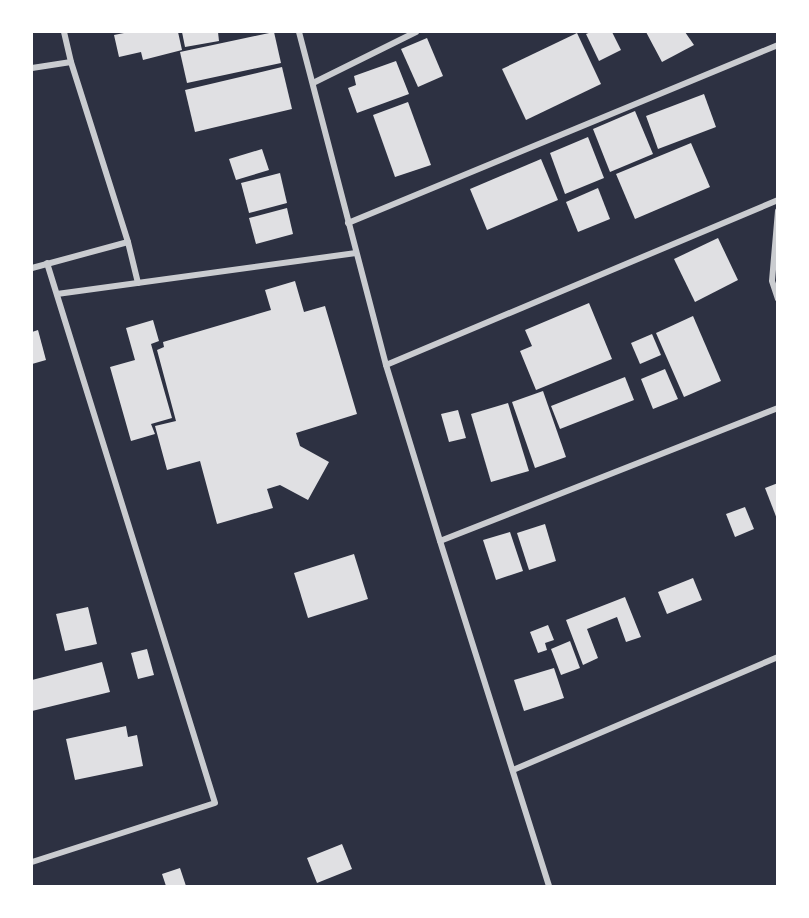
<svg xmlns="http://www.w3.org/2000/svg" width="809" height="918" font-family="Helvetica,sans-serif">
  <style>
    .building { fill: #e0e0e3 }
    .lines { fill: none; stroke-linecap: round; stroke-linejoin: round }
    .minor { stroke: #caccd0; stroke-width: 6 }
  </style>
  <rect width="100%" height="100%" fill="#2d3142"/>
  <g class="building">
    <polygon points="129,32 178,32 182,50 143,60 141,52 119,57 114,35"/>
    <polygon points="182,32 218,32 219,41 185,47"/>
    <polygon points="274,32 281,63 187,83 180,52"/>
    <polygon points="591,32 612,32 621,50 599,61 586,34"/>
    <polygon points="646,32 685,32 694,45 662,62"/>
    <polygon points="577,33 601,84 526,120 502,69"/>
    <polygon points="427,38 443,76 418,87 401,49"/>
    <polygon points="396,61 409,94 357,113 348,88 356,85 354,76"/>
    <polygon points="282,67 292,109 195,132 185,90"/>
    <polygon points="704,94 716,127 658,149 646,116"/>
    <polygon points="408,102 431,165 395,177 373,115"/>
    <polygon points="635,111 653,154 610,172 593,129"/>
    <polygon points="588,137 604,178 565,194 550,153"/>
    <polygon points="691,143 710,187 635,219 616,174"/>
    <polygon points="262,149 269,170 236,180 229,159"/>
    <polygon points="541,159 558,200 487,230 470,189"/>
    <polygon points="280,173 287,203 249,213 241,183"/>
    <polygon points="598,188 610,219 578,232 566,202"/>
    <polygon points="287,208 293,234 256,244 249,218"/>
    <polygon points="718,238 738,280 695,302 674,259"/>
    <polygon points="295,281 304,312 325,306 357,414 296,433 300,446 329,462 308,500 280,485 267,489 273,508 217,524 200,461 167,470 155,426 176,421 157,350 164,347 163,342 271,310 265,290"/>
    <polygon points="589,303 612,359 536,390 520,351 532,346 525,330"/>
    <polygon points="693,316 721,381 684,397 656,333"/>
    <polygon points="153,320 159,341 151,344 172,418 151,424 155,434 131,441 110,367 135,360 126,328"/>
    <polygon points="38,330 46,360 32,364 32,332"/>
    <polygon points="652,334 661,355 640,364 631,343"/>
    <polygon points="665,369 678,399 653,409 641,379"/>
    <polygon points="625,377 634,400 560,429 551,406"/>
    <polygon points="543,391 566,457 535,468 512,402"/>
    <polygon points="508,403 529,471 491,482 471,414"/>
    <polygon points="458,410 466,438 449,442 441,414"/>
    <polygon points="778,483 778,519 777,519 765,488"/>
    <polygon points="745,507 754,529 735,537 726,514"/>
    <polygon points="545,524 556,561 529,570 517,533"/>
    <polygon points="510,532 523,571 496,580 483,540"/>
    <polygon points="354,554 368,599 308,618 294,573"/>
    <polygon points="693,578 702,600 667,614 658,592"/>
    <polygon points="625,597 641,637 626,642 617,617 587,629 598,658 583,665 566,620"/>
    <polygon points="88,607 97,644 65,651 56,614"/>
    <polygon points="548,625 554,640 545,643 547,650 538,653 530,632"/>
    <polygon points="570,641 580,668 561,675 551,649"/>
    <polygon points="147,649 154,675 138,679 131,653"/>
    <polygon points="102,662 110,692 32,711 32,680"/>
    <polygon points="554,668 564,698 524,711 514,680"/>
    <polygon points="126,726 128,737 137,735 143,766 75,780 66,739"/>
    <polygon points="342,844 352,869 317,883 307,858"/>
    <polygon points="180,868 186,886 166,886 162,874"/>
  </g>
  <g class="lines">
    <g class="minor">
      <polyline points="64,32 71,62 128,242 138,283"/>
      <polyline points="299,32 386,365 440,541 549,886"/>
      <polyline points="32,68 71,62"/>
      <polyline points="313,83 416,32"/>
      <polyline points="778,211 772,281 778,299"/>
      <polyline points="348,223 778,45"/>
      <polyline points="32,268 128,242"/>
      <polyline points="57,294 356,253"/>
      <polyline points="386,365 778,200"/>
      <polyline points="440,541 778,408"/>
      <polyline points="513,770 778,657"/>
      <polyline points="32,862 215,803 47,263"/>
    </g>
  </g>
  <rect width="809" height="918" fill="none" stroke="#ffffff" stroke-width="66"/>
</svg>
